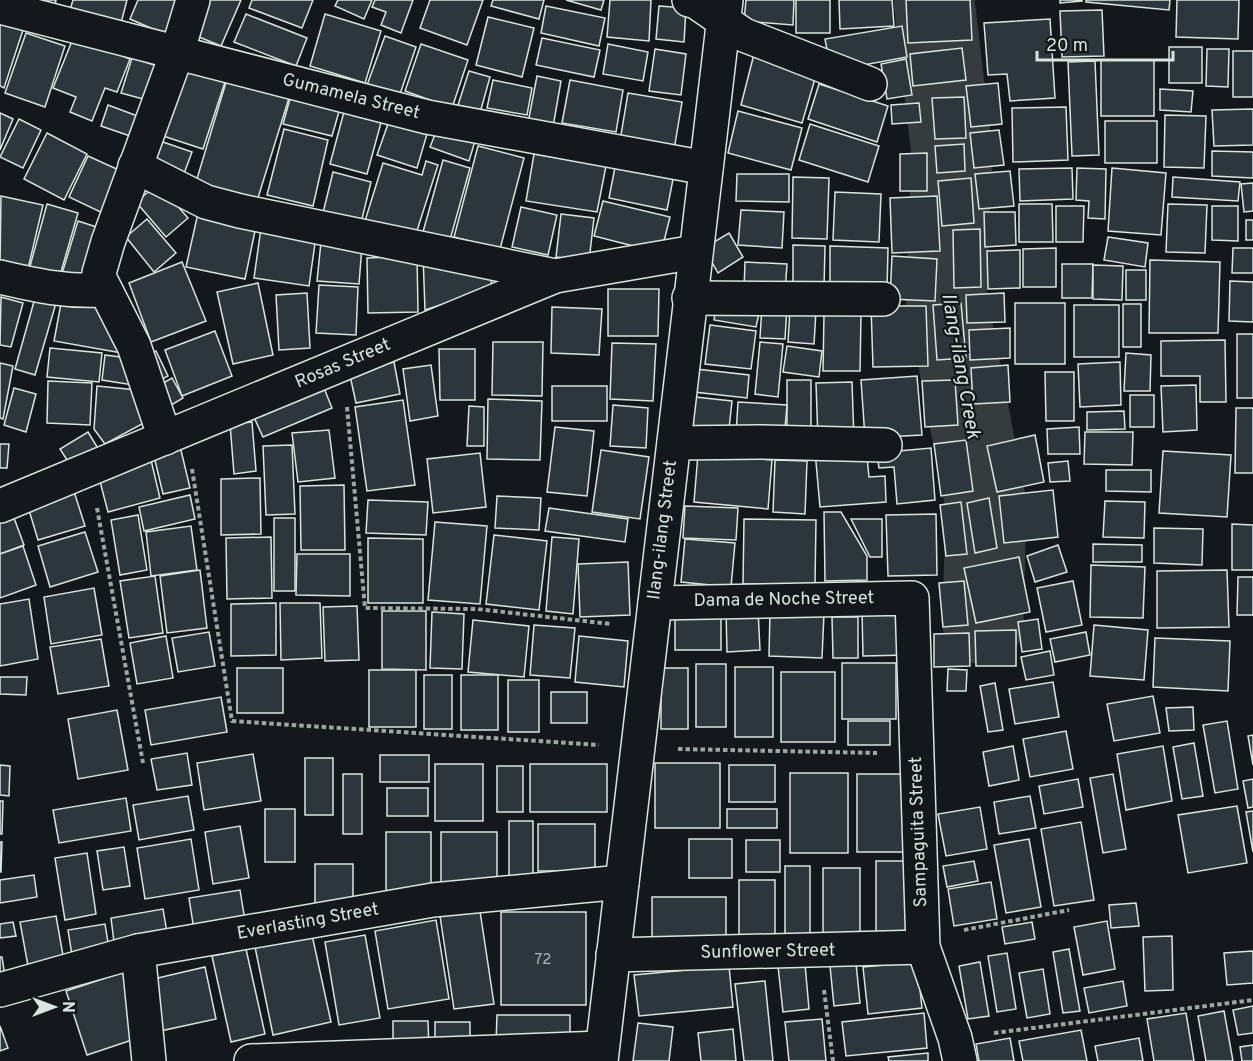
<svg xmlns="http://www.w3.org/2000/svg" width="1253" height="1061" font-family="Overpass,sans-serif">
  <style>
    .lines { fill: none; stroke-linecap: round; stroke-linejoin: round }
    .river { stroke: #363b3e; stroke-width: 81 }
    .building { fill: #2c363c; stroke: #d8e6dc; stroke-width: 1.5 }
    .street-casing { stroke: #d8e6dc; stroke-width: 36 }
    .path { stroke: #9da8a2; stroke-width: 4; stroke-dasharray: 4.5 3; stroke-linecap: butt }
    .street { stroke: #14181c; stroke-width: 33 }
    .labels { text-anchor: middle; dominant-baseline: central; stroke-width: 4.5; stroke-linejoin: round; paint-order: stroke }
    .number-label { font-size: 15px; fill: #adbab4 }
    .street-label { font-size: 18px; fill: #d8e6dc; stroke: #14181c }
    .water-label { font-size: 20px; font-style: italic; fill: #d8e6dc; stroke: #14181c }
  </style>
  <rect width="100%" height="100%" fill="#14181c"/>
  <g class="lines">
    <polyline class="river" points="934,0 952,154 946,295 986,505 983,624"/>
  </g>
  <g class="building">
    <polygon points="38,0 56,0 55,5"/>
    <polygon points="73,0 127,0 121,23 70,10"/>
    <polygon points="138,0 192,0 176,39 130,19"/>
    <polygon points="200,0 241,0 221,46 187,32"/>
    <polygon points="252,0 313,0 302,28 249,8"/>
    <polygon points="338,0 372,0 364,19 335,6"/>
    <polygon points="375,0 413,0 401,33 381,25 386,12 372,7"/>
    <polygon points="430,0 483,0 467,45 420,28"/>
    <polygon points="493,0 544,0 539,19 491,6"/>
    <polygon points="566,0 604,0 601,10"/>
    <polygon points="610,0 651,0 649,41 607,37"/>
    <polygon points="746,0 794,0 793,25 744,21"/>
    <rect x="796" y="0" width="34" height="33"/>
    <polygon points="839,0 892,0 894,26 840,29"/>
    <polygon points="906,0 970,0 972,40 908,43"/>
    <polygon points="1060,0 1082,0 1082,1 1060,3"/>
    <polygon points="1086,0 1170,0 1169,10 1086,2"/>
    <polygon points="1177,0 1239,0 1238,39 1176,37"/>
    <polygon points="546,6 605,18 599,46 541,33"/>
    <polygon points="659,6 686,8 684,42 656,39"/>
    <polygon points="1102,10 1104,56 1062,57 1060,11"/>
    <polygon points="246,14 307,38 296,66 234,42"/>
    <polygon points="325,14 381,31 365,83 310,66"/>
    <polygon points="488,17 534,28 522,77 476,65"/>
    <polygon points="0,19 24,27 4,88 0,86"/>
    <polygon points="1050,19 1055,98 1010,101 1007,74 988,75 984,23"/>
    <polygon points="902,26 907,57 858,66 828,55 825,39"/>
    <polygon points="26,33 65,46 45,107 5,93"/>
    <polygon points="74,36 130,59 117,92 105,88 92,121 70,112 76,97 53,88"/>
    <polygon points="385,36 416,47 399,97 367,85"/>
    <polygon points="542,38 600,50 594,77 536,65"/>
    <polygon points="421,44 468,60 452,108 405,91"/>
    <polygon points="608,44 648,52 643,81 603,74"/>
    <rect x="1169" y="47" width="33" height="36"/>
    <polygon points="962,48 966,80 913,86 910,54"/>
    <polygon points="655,49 686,54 681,95 649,91"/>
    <polygon points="1207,49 1229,49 1228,87 1206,86"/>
    <rect x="1233" y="51" width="20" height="46"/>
    <polygon points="754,54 817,72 802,123 741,105"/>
    <polygon points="132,58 164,68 154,102 121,93"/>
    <polygon points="906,59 912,95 887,99 881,64"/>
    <rect x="1101" y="60" width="53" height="56"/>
    <polygon points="1095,61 1099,155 1072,156 1068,62"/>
    <polygon points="182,68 225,82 203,149 160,135"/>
    <polygon points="469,71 490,77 480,113 458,105"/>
    <polygon points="537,76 561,81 553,127 528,123"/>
    <polygon points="227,79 289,98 257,201 196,182"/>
    <polygon points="493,80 532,88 527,115 487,108"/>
    <polygon points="570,80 623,90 616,132 562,123"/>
    <polygon points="998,83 1002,124 971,127 966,86"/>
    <polygon points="819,84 888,106 877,142 808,119"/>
    <polygon points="1160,89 1193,91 1191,112 1160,110"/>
    <polygon points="628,93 682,102 674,150 620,141"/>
    <polygon points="291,95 340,108 332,136 283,124"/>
    <polygon points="964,97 966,138 935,139 932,98"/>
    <polygon points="919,103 921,122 892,124 891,105"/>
    <polygon points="108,105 140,117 133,137 101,126"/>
    <polygon points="1066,107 1068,160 1013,162 1012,108"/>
    <polygon points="345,108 382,119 367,174 330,164"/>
    <polygon points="1253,109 1253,145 1214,146 1212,110"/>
    <polygon points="738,111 802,128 791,170 728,153"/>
    <polygon points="0,113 13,119 0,150"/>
    <polygon points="1165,115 1206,116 1204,168 1164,167"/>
    <polygon points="19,119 41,130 23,168 0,157"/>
    <polygon points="389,121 427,134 417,168 377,155"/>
    <rect x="1105" y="121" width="52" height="42"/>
    <polygon points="810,124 879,146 868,182 799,160"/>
    <polygon points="438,127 475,141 469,161 430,147"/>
    <polygon points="284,129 328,140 313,206 267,195"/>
    <polygon points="999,130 1004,165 974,168 970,133"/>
    <polygon points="47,133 87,154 64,200 24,179"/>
    <polygon points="160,141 192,152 182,179 151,168"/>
    <polygon points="964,144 965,171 937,173 935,146"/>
    <polygon points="478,146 524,158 500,249 454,237"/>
    <polygon points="1212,151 1253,152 1253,178 1212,176"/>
    <polygon points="927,153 927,191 900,191 900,154"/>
    <polygon points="534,154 606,166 597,212 526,201"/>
    <polygon points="88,156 130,175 111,217 69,197"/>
    <polygon points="443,160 470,168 448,247 421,239"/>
    <polygon points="426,161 438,165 414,240 364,224 383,163 422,175"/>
    <polygon points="616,162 674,174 667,210 609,198"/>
    <polygon points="1072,168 1073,199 1020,201 1019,169"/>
    <polygon points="1077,168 1106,169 1105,219 1088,218 1089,201 1076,200"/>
    <polygon points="1112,168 1166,173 1161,235 1108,231"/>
    <polygon points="1010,171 1014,206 979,209 975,174"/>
    <polygon points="333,172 371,182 359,231 321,221"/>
    <polygon points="737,174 789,174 789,202 736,201"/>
    <polygon points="793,177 829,178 827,239 792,238"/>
    <polygon points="1173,177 1240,182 1238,201 1172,197"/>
    <polygon points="971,178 974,223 942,226 938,181"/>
    <polygon points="1253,183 1253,211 1244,212 1241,184"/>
    <polygon points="158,184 188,218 166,237 136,202"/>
    <polygon points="835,192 881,194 879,242 833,240"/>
    <polygon points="1,196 43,205 27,273 0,267"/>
    <polygon points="937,196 940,251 892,253 890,198"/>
    <polygon points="603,201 670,217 661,253 594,236"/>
    <polygon points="47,204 78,213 56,289 26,281"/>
    <polygon points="1019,204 1052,204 1053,242 1019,242"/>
    <polygon points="1168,204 1207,205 1205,253 1166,252"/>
    <polygon points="1056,206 1084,206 1083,242 1056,242"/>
    <polygon points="1212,206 1238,206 1238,241 1212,240"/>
    <polygon points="521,207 557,215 548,255 512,247"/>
    <polygon points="741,210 784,212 782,248 738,245"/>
    <polygon points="984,212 1015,212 1016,245 985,247"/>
    <polygon points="198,213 256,226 245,279 186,267"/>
    <polygon points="561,214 594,218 589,261 556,257"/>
    <polygon points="147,219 176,253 154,272 126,237"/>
    <rect x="1246" y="220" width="7" height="20"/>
    <polygon points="78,221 109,231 93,287 61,277"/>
    <polygon points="261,228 316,236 309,286 254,278"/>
    <polygon points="980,229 981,287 954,288 953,230"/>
    <polygon points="729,233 743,257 718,273 704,248"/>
    <polygon points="1108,237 1148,243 1145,267 1104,260"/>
    <polygon points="321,242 362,246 359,284 317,281"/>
    <polygon points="793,245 825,246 824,289 793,288"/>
    <polygon points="830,246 888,248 887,290 830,289"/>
    <polygon points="1056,248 1056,287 1023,287 1023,249"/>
    <polygon points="1233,248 1253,248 1253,273 1232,273"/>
    <polygon points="1020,250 1020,288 988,289 987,251"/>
    <polygon points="423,255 490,270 492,288 425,310"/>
    <polygon points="417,256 418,312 368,313 367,258"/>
    <polygon points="892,256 937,259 935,301 890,299"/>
    <polygon points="1150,260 1220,262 1218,333 1149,333"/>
    <polygon points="182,262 206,321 151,342 129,283"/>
    <polygon points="745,262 787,264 785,293 744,290"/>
    <polygon points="1062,264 1093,264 1092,298 1062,298"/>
    <polygon points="1093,265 1123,266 1122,300 1093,299"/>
    <rect x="1126" y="270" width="20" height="30"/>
    <polygon points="1230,281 1253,282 1253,322 1229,321"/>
    <polygon points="258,283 273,355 233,364 217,292"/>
    <polygon points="319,285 358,287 356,335 316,333"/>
    <polygon points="608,289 659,289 658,336 608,336"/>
    <polygon points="307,293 310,348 279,350 276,295"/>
    <polygon points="1004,293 1005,322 967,323 966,295"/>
    <polygon points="1,297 23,303 11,347 0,345"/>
    <polygon points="35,298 56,303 35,375 15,369"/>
    <polygon points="62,298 114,307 133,355 54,341"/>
    <polygon points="717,300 760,308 756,327 714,320"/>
    <polygon points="961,303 966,358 937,360 933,305"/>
    <rect x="1015" y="303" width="50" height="61"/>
    <rect x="1123" y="304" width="18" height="43"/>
    <rect x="1074" y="305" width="45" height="52"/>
    <polygon points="762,306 787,307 785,339 760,338"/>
    <polygon points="871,306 926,306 928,366 873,367"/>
    <polygon points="552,307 602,309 599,355 551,353"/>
    <polygon points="790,309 816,311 814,344 788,342"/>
    <polygon points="824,314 861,315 860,371 823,371"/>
    <polygon points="710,325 756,331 751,369 705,364"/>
    <polygon points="1010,328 1010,358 970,360 969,330"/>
    <polygon points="215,331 232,376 182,396 165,350"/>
    <rect x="1237" y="334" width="16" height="64"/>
    <polygon points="1225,340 1226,402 1200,402 1200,376 1161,376 1161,341"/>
    <polygon points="493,342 543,342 542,396 492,395"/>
    <polygon points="760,342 783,344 778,397 755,394"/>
    <polygon points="612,343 656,344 653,401 610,399"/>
    <polygon points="787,346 822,351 819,377 783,372"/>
    <polygon points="50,348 102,353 99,382 47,377"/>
    <polygon points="439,349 475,349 475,400 440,400"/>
    <polygon points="156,351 168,376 154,383 142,358"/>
    <polygon points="1126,353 1151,355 1150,391 1124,391"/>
    <polygon points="105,355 136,359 133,385 102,380"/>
    <polygon points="394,362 400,394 356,403 349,371"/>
    <polygon points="1120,362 1121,405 1080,407 1078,364"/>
    <polygon points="0,363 13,366 3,419 0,418"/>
    <polygon points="431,365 438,416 410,421 403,369"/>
    <polygon points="1008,365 1010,402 973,404 971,368"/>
    <polygon points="696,369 749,375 747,398 694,392"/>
    <polygon points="1045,372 1074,372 1074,421 1046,421"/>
    <polygon points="917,376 922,435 865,438 861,380"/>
    <polygon points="172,378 183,398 163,410 151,390"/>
    <rect x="787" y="380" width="24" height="58"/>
    <polygon points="955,380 958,425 925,427 922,381"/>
    <polygon points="48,381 92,383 90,425 47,423"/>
    <polygon points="852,382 854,440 818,441 816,383"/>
    <polygon points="322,383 332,408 263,437 252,413"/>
    <polygon points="1196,385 1197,430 1163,432 1161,386"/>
    <polygon points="97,386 137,390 153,418 105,444 94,429"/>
    <rect x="552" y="386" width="55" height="35"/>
    <polygon points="14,388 36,394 26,432 4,425"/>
    <rect x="1130" y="395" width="24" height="32"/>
    <polygon points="695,397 732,401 728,438 690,434"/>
    <polygon points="488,399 542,401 540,460 487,459"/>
    <polygon points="403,400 415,485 367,491 355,407"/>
    <polygon points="738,402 787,405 784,439 736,435"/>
    <polygon points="613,405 648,408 646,448 610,446"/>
    <polygon points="469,406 484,407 484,446 467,446"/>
    <polygon points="1236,408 1253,408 1253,473 1235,473"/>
    <polygon points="1124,411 1125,429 1087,430 1087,412"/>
    <polygon points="252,422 256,471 234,474 230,424"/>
    <polygon points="555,427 594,431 587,496 547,492"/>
    <polygon points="1079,427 1080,454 1048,454 1047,429"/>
    <polygon points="329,430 335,478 298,482 292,433"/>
    <polygon points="88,432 99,450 72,468 60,449"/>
    <polygon points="1085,432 1133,432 1132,465 1084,464"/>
    <polygon points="1035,435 1044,482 997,492 987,446"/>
    <polygon points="966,440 973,491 941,496 934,444"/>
    <polygon points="0,444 9,444 7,468 0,468"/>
    <polygon points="292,445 295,514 266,515 263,446"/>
    <polygon points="180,446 190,488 163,494 153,452"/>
    <polygon points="866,447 869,477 885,476 886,502 820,507 815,451"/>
    <polygon points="931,448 935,500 897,504 894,467 879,468 877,453"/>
    <polygon points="601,450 649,457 640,519 592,512"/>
    <polygon points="1163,451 1231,455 1227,517 1159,513"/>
    <polygon points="480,453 486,507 433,513 427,459"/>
    <polygon points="698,454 772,460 768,509 694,502"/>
    <polygon points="151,460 160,498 108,512 98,474"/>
    <polygon points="775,460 807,461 805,514 773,512"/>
    <polygon points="1068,461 1070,481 1050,482 1048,463"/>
    <polygon points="1106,470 1151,470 1151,492 1106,491"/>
    <polygon points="260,478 261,534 221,535 221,479"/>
    <polygon points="72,485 85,526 38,540 26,500"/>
    <polygon points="344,485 345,550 301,550 300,486"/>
    <polygon points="1053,490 1058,537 1004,543 999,496"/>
    <polygon points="190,495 195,519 144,531 139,507"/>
    <polygon points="497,496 541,498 539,530 495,528"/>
    <polygon points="989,498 997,548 975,553 967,503"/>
    <polygon points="368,500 428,502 426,535 366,533"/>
    <polygon points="1105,501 1145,502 1144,538 1103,537"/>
    <polygon points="961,502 967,554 946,556 940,505"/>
    <polygon points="685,506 738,508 736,540 683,538"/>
    <polygon points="10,507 24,545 0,554 0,510"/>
    <polygon points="549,508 628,519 625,542 545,531"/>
    <polygon points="824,512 841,512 867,556 867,580 825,581"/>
    <polygon points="936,514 937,575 888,576 886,515"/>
    <polygon points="138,515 147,570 120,575 111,520"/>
    <rect x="274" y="518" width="21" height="73"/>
    <polygon points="744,519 816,520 815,584 743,584"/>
    <polygon points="851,519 882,519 882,557 870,557"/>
    <polygon points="435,522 487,526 480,604 428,600"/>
    <polygon points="1232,524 1253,525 1253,570 1232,570"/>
    <polygon points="191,526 197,570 151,576 146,532"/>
    <polygon points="1154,528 1203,529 1202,565 1154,563"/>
    <polygon points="85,532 98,572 50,587 38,546"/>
    <polygon points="494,535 547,541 539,610 486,604"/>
    <polygon points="271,537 272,598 227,599 226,538"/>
    <polygon points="552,537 579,539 573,614 546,611"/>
    <polygon points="368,538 423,539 423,603 368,603"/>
    <polygon points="685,539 735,543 731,587 681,582"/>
    <polygon points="1093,544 1142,545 1142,562 1093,562"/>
    <polygon points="1058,545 1067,572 1035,582 1027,556"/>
    <polygon points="23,546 36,585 0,598 0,554"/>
    <polygon points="297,554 350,554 350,596 296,595"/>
    <polygon points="1019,557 1030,612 976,623 964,568"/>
    <polygon points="628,562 630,615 580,617 578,564"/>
    <polygon points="1091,565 1145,567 1143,618 1090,617"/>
    <polygon points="200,570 207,628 167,633 160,576"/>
    <polygon points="1227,570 1229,627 1157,628 1157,571"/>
    <polygon points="155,576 163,633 129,638 120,581"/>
    <polygon points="1238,577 1253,577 1253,615 1237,615"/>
    <polygon points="964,581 968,625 943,627 939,583"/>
    <polygon points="1073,581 1082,625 1046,632 1037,588"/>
    <polygon points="94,588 102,635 51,644 44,597"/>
    <polygon points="29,599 38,659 0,666 0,604"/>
    <polygon points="276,603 276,655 231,656 231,604"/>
    <polygon points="280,603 320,603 322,658 281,660"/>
    <polygon points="357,606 359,660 325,661 323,607"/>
    <polygon points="758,609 760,650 727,652 726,610"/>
    <polygon points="382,611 426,611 426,670 382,669"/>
    <rect x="675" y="611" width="46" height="39"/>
    <polygon points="770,611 824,613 822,658 769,656"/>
    <polygon points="906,611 908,655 863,656 862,612"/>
    <polygon points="432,612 464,614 462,669 430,668"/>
    <polygon points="832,617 858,617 858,658 833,658"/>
    <polygon points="1038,619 1042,649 1022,652 1018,622"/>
    <polygon points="473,620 529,626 524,677 468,672"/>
    <polygon points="534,625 575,628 570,678 530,675"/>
    <polygon points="1094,625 1148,630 1144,680 1090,676"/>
    <polygon points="1016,630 1016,666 976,666 975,631"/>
    <polygon points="209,632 215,666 178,672 172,638"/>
    <polygon points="1086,632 1090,655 1055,662 1050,639"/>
    <polygon points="969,633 970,666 934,667 934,634"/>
    <polygon points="166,636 173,678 137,684 130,643"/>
    <polygon points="579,636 628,641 624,687 575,682"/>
    <polygon points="1155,638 1230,641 1228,691 1153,687"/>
    <polygon points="101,639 109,686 58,694 50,647"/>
    <polygon points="1050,651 1054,675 1026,680 1021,657"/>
    <rect x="842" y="663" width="54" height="56"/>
    <rect x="696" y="664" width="30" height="63"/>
    <rect x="735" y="667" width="38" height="70"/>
    <rect x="237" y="668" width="46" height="45"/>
    <rect x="661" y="668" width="27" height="61"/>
    <polygon points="948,669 967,670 966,691 947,691"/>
    <rect x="369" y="670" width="47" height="57"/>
    <rect x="781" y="672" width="54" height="70"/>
    <rect x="424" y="675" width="28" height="54"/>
    <rect x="461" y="675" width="37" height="55"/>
    <polygon points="0,677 27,677 26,695 0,694"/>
    <rect x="508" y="680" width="31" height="52"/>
    <polygon points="1053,682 1059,717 1015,724 1009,689"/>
    <polygon points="995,683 1003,730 988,732 980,686"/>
    <rect x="551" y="692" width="36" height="31"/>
    <polygon points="1153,696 1160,733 1114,741 1107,704"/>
    <polygon points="221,697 227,732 151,745 145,710"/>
    <polygon points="1193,707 1194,730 1169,731 1166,708"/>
    <polygon points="117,710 128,770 78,779 68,719"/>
    <rect x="848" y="721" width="42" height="24"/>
    <polygon points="1227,721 1238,789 1215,793 1203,725"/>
    <polygon points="1066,731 1073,769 1030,777 1023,739"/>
    <polygon points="1253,735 1253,765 1248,736"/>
    <polygon points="1194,743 1203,796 1182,799 1173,747"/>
    <polygon points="1013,746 1019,780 989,786 983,752"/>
    <polygon points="1163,746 1172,801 1126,810 1117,754"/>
    <polygon points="187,753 192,785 157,790 151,759"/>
    <polygon points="253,754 261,801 204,810 197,763"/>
    <rect x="380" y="755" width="49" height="27"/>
    <rect x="305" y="758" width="28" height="57"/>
    <rect x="655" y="763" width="65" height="65"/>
    <rect x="435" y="764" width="48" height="57"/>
    <rect x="530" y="764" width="77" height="48"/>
    <polygon points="0,765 10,766 9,796 0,795"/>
    <rect x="729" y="765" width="46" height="37"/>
    <rect x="497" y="766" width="26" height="46"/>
    <rect x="790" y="773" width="58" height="80"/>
    <rect x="343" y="774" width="19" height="60"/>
    <rect x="857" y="774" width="54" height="78"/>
    <polygon points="1113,774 1126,849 1103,853 1090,778"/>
    <polygon points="1078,779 1083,807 1044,814 1039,786"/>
    <polygon points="1253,779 1253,807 1248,808 1243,781"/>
    <rect x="387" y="788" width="41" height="28"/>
    <polygon points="188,796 194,830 139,840 133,805"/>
    <polygon points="1030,796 1036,828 999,834 994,802"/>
    <polygon points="126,798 131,831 59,843 53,810"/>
    <polygon points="0,801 3,801 2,834 0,834"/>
    <polygon points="1237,806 1247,863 1188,873 1178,815"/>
    <polygon points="980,807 987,849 946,856 938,814"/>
    <rect x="265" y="809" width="30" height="53"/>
    <rect x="727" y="809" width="50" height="19"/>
    <polygon points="1253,811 1253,852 1246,812"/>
    <rect x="509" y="821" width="24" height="63"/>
    <polygon points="1081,822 1094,900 1054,906 1041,829"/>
    <rect x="538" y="824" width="57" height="47"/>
    <polygon points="240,826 249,878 213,884 205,832"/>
    <rect x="386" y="832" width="45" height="63"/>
    <rect x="441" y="832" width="56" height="55"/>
    <polygon points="191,839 199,890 145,899 137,848"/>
    <rect x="689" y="839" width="43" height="39"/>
    <polygon points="1029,839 1041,907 1006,913 994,845"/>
    <rect x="746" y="840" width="34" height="32"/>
    <polygon points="0,842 2,842 1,872 0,872"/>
    <polygon points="124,847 130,886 103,890 97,851"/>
    <polygon points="87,853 96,914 65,920 55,858"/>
    <rect x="876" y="861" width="34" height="73"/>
    <polygon points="974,861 978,881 947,887 943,866"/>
    <rect x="315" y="864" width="38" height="42"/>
    <rect x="785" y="866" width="25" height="71"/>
    <rect x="823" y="868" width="37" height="67"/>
    <polygon points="34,875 37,897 0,903 0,880"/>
    <rect x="739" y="880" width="36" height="63"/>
    <polygon points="991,882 997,919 954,926 948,889"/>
    <polygon points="240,890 245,921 194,930 189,898"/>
    <rect x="652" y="897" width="74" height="45"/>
    <polygon points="1136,903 1139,926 1111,928 1109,905"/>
    <polygon points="163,909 167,933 114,942 111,918"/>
    <polygon points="480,911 494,1004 454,1009 440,916"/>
    <rect x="501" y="912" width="85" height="93"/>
    <polygon points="56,916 64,961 28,966 20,922"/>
    <polygon points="436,920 449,999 388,1009 375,931"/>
    <polygon points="1107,921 1115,969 1083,975 1074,927"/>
    <polygon points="13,922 16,936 0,938 0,924"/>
    <polygon points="1032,922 1035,939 1005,944 1002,927"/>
    <polygon points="105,924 109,949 72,955 68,930"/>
    <polygon points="312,935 331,1022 273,1035 255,947"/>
    <polygon points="365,935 380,1018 339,1025 325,942"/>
    <polygon points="1172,936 1173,990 1145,991 1143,937"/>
    <polygon points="246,949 265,1034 231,1042 212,956"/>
    <polygon points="1069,949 1080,1011 1063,1013 1053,952"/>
    <polygon points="1253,951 1253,983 1227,985 1224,953"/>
    <polygon points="1007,953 1016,1009 997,1012 988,956"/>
    <polygon points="0,957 2,957 6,983 0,984"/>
    <polygon points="917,962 922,1008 868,1014 863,967"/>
    <polygon points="980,962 989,1016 968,1019 959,966"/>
    <polygon points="856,963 860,1003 834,1006 830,966"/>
    <polygon points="805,964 809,1009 783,1012 778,966"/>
    <polygon points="729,966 733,1007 639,1016 634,975"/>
    <polygon points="205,967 216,1019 160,1031 149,980"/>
    <polygon points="1043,969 1050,1014 1027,1018 1019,973"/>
    <polygon points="124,972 144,1036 87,1055 66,991"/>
    <polygon points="765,981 773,1061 744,1061 735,984"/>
    <polygon points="1123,981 1127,1006 1089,1013 1084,988"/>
    <polygon points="1253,1006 1253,1033 1238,1035 1233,1010"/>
    <polygon points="1224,1011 1233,1061 1206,1061 1198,1016"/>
    <polygon points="924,1013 927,1048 846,1056 842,1022"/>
    <polygon points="1186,1013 1194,1061 1154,1061 1147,1019"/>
    <polygon points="497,1015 570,1015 570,1044 496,1043"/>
    <polygon points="822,1019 826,1061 789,1061 785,1022"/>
    <polygon points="393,1021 428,1021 429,1051 393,1051"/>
    <rect x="435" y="1022" width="35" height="30"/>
    <polygon points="638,1023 673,1027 669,1061 633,1061"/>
    <polygon points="0,1026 8,1048 0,1051"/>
    <polygon points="733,1029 736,1061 701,1061 698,1033"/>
    <polygon points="1081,1030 1087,1061 1023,1061 1019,1041"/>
    <polygon points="1010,1038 1014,1061 979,1061 976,1044"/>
    <polygon points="1139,1038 1143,1061 1098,1061 1095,1046"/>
    <polygon points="1253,1045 1253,1061 1242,1061 1240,1047"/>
    <polygon points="928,1053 928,1061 889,1061 888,1057"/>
  </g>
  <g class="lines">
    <defs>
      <g id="street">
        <polyline points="689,0 696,2 744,35 870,84"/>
        <polyline points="0,7 427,117 706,168"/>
        <polyline points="135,166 206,202 240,211 555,276"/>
        <path d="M0,277C39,286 65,292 105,290"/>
        <polyline points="689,298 883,299"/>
        <polyline points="165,438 134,346 101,281 99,273 108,242 177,53 193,0"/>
        <polyline points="674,443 759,442 885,445"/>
        <polyline points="0,506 555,276 695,252"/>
        <polyline points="655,603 912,598 923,947 955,1038 960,1061"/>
        <polyline points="138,951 149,1061"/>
        <polyline points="613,955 923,947"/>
        <polyline points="0,990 138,951 433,900 622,882"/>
        <polyline points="251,1061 602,1048"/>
        <polyline points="601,1061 726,0"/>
      </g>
    </defs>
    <use href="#street" class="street-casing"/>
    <g class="path">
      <polyline points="347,407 365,608 477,609 611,624"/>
      <polyline points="192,469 232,721 599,745"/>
      <polyline points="97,508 143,763"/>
      <polyline points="678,749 877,753"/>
      <polyline points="964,930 1069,910"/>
      <polyline points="824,990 833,1061"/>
      <polyline points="994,1033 1253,1000"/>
    </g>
    <use href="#street" class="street"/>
  </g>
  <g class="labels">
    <g class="number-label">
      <text x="543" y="960">72</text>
    </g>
    <g class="street-label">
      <text transform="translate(351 97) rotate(14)">Gumamela Street</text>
      <text transform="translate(343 364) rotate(-23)">Rosas Street</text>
      <text transform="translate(663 530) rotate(-83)">Ilang-ilang Street</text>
      <text transform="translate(784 600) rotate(-1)">Dama de Noche Street</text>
      <text transform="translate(919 832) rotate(-92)">Sampaguita Street</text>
      <text transform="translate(308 922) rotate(-10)">Everlasting Street</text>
      <text transform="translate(768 952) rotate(-1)">Sunflower Street</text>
    </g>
    <g class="water-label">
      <text transform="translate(960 366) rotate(80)">Ilang-ilang Creek</text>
    </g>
  </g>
  <g transform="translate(54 1007) rotate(90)" stroke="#14181c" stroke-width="4.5" paint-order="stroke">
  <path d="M0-4.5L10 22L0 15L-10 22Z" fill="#d8e6dc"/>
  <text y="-9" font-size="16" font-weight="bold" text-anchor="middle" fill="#d8e6dc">N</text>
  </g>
  <path d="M1037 51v9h136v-9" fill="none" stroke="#d8e6dc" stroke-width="3"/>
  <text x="1046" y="51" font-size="18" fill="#d8e6dc" stroke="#14181c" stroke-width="4.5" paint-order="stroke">20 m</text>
</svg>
